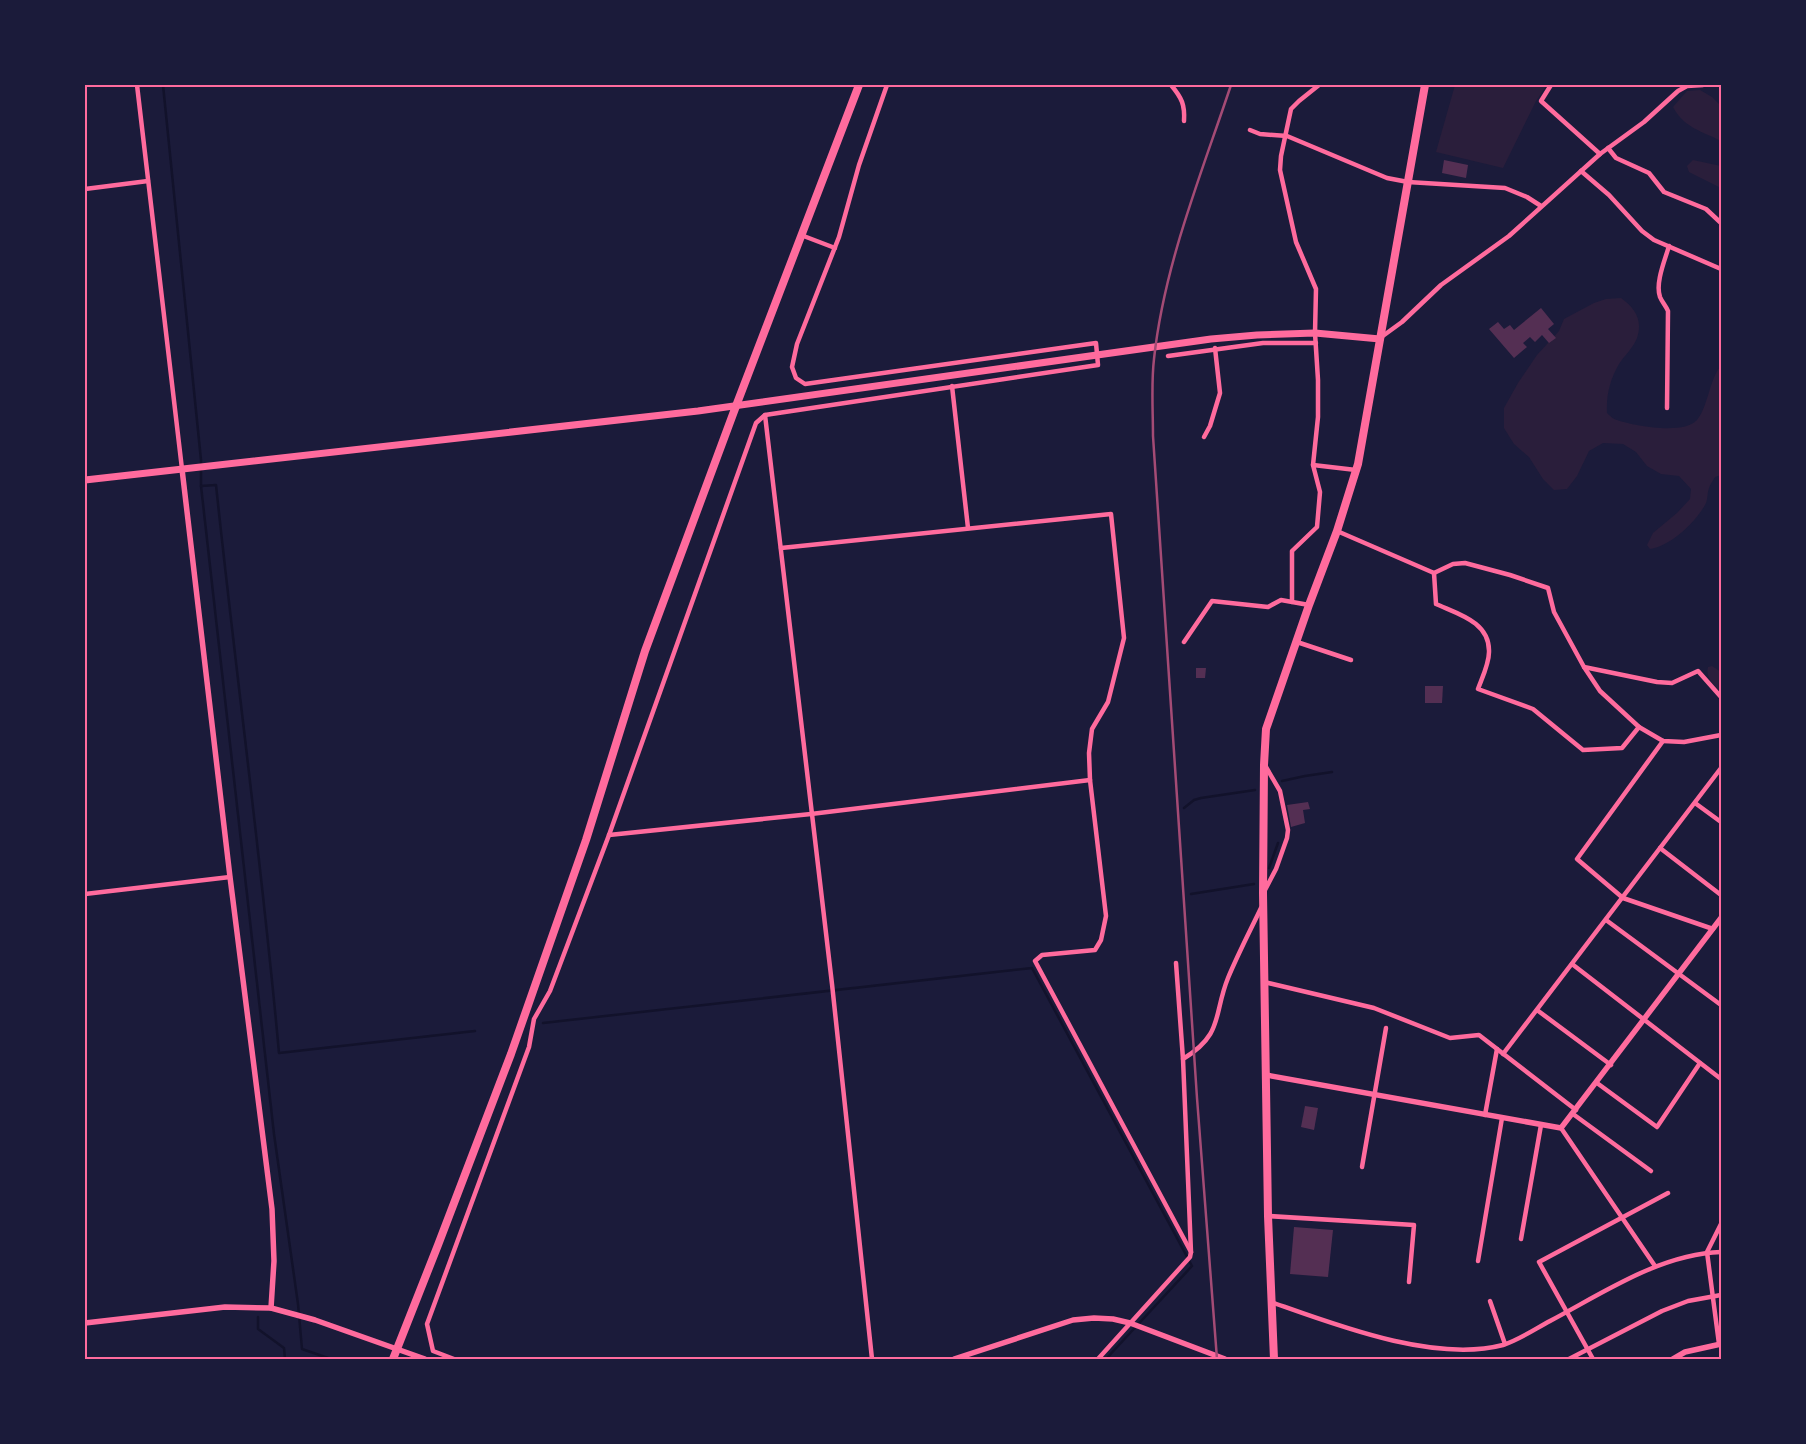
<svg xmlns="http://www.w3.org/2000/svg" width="1806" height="1444" font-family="Raleway,sans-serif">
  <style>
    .green { fill: #2a1e3b }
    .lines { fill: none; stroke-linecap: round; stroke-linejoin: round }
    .stream { stroke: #12122b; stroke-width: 2.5 }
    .building { fill: #542f53 }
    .minor { stroke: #ff6b9d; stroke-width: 4.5 }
    .tertiary { stroke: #ff6b9d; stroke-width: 5.5 }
    .primary { stroke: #ff6b9d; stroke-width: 7 }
    .trunk { stroke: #ff6b9d; stroke-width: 8 }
    .rail { stroke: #a44b75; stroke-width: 2.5 }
    .neatline { fill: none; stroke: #ff6b9d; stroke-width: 2 }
  </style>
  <rect width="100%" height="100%" fill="#1b1b3a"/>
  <g class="green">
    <polygon points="1455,85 1547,85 1536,101 1503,168 1436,152"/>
    <path d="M1700,90L1712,97L1721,106V141C1702,131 1684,128 1673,107L1687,91Z"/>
    <polygon points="1693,160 1721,166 1721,188 1689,172 1687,166"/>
    <path d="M1621,298C1635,308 1643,320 1637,338C1634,347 1624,356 1619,364C1610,379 1606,396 1607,413C1610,416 1613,419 1617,420C1634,426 1684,435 1697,420C1708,407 1710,377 1721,366V475L1715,477C1713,481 1710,484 1709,488C1707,493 1708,498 1706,503C1697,521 1671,546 1650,549L1647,545L1653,533L1677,513L1690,499L1691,489L1679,476L1661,474L1647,466L1636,452L1623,444L1603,443L1589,451L1577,476L1567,489L1554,490L1543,479L1529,457L1514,444L1504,428V408L1518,383L1537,355L1559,331L1564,319L1594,303L1606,299Z"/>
    <path d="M1712,666L1721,672V692C1714,685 1705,677 1708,667Z"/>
  </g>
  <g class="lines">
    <g class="stream">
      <polyline points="163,85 201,460 201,486 274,1134 298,1304 302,1349 331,1359"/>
      <path d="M201,486L216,485C236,675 262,864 279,1053L475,1031"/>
      <polyline points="1282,781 1305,776 1332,772"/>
      <polyline points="1184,808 1194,800 1201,798 1255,790"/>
      <polyline points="1269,868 1278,843"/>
      <polyline points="1191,894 1254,884"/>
      <polyline points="543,1023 1032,968 1192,1266 1106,1359"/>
      <polyline points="258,1317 258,1329 284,1348 285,1359"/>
    </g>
  </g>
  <g class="building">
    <polygon points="1444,160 1468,165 1466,178 1442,173"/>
    <polygon points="1541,308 1554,324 1548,329 1556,338 1549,343 1542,335 1535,342 1530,337 1523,343 1527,347 1514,358 1489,329 1498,322 1504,329 1510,325 1514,330"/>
    <polygon points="1196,668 1206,668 1205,678 1196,678"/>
    <polygon points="1425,686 1443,686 1442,703 1425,703"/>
    <polygon points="1308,802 1310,809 1303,810 1305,823 1291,827 1287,805"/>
    <polygon points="1305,1106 1318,1108 1314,1130 1301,1127"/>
    <polygon points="1294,1227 1333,1230 1328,1277 1290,1274"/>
  </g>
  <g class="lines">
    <g class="minor">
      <polyline points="137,85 182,469"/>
      <path d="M1171,85C1182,98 1185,105 1184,121"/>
      <polyline points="1551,85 1541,101 1600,154"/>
      <polyline points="1250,130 1260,134 1287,136 1387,178 1408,182 1505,188 1527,197 1541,206"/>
      <polyline points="1608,148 1616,158 1649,173 1664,192 1706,209 1721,223"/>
      <polyline points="1581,171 1609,195 1642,231 1654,240 1721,269"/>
      <polyline points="85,189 148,181"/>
      <polyline points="801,235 835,248"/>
      <polyline points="1380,338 1402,322 1441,285 1509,236 1600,154 1644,122 1678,91 1687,86 1703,85"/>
      <polyline points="1168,356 1263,343 1316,343"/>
      <polyline points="952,386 968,528"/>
      <path d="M1667,408L1668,311C1666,306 1662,302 1660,297C1655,283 1665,260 1669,246"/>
      <polyline points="765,415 832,984 872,1359"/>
      <polyline points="1204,437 1210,426 1220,393 1215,348"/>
      <polyline points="1313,465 1356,470"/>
      <polyline points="1337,531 1434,573 1453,564 1465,563 1510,575 1548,588 1554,612 1584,667 1600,691 1639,727 1663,741 1684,742 1721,735"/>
      <polyline points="781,548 1111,514 1124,638 1108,702 1092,729 1089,753 1090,780 1106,916 1101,940 1095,950 1042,955 1035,961 1191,1252"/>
      <path d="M1434,573L1436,604C1458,614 1490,622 1489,652C1489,664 1482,678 1478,689L1533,709L1583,750L1622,748L1639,727"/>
      <polyline points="1292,602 1292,551 1317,527 1320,492 1313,465 1318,417 1318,380 1315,333 1316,289 1296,242 1280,170 1281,156 1291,109 1299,101 1319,85"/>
      <polyline points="1184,642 1212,601 1268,607 1281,600 1309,605"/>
      <polyline points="1297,642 1351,660"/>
      <polyline points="1584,667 1657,682 1672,683 1698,671 1721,697"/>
      <polyline points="1663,741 1577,859 1623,898 1713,929"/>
      <polyline points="1695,803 1721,822"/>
      <polyline points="609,835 811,814 1090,780"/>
      <polyline points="1660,848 1721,895"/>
      <polyline points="1265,890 1276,869 1287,838 1288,830 1280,791 1266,767"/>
      <polyline points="85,894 230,877"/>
      <polyline points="1606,920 1721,1005"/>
      <polyline points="1176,963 1183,1059"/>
      <polyline points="1572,964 1721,1079"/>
      <polyline points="1264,982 1374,1008 1450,1038 1479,1035 1576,1110"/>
      <polyline points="1537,1010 1611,1065"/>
      <polyline points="1503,1054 1721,768"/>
      <polyline points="1597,1083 1657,1127 1700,1063"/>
      <polyline points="1573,1114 1651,1171"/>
      <polyline points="1485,1115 1497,1049"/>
      <polyline points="1561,1128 1655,1266"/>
      <polyline points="1362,1167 1386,1028"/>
      <polyline points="1268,1216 1414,1225 1409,1282"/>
      <polyline points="1521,1239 1541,1125"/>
      <polyline points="1478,1261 1502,1118"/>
      <polyline points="1490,1301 1505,1344"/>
      <path d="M1271,1302C1336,1325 1434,1363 1503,1345C1519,1340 1535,1329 1550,1321C1603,1293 1660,1254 1721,1252"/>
      <polyline points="1719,1344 1707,1252 1721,1224"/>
      <polyline points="454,1359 433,1351 427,1324 529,1047 534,1019 550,991 609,835 756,423 765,415 1098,365 1096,343 805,384 796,378 792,367 797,344 839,237 859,165 887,85"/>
      <path d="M1098,1359L1190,1257L1191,1252L1183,1059C1224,1034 1213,1015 1228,978C1238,954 1250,931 1261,908"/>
      <polyline points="1569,1359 1662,1311 1688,1301 1721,1295"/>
      <polyline points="1593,1359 1539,1262 1668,1193"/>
    </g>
    <g class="tertiary">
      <polyline points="182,469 230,877 272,1209 274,1261 271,1308"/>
      <polyline points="1266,1075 1561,1128 1721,918"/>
      <polyline points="85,1323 225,1307 271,1308 315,1320 425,1359"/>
      <polyline points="954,1359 1073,1320 1094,1318 1113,1319 1130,1323 1225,1359"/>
      <polyline points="1673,1359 1685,1352 1721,1344"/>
    </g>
    <polyline class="primary" points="85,480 698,411 1211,339 1257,335 1315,333 1380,339"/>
    <g class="trunk">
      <polyline points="393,1359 438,1245 511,1054 586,840 645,651 736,406 859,85"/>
      <polyline points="1274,1359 1268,1216 1263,893 1264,765 1266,729 1309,605 1337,531 1358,464 1425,85"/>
    </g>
    <path class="rail" d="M1217,1359L1197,1098L1153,436C1153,411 1151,384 1154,359C1164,265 1201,175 1231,85"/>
  </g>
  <rect width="1806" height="1444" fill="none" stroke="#1b1b3a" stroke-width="172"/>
  <rect x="86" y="86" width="1634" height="1272" class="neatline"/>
</svg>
